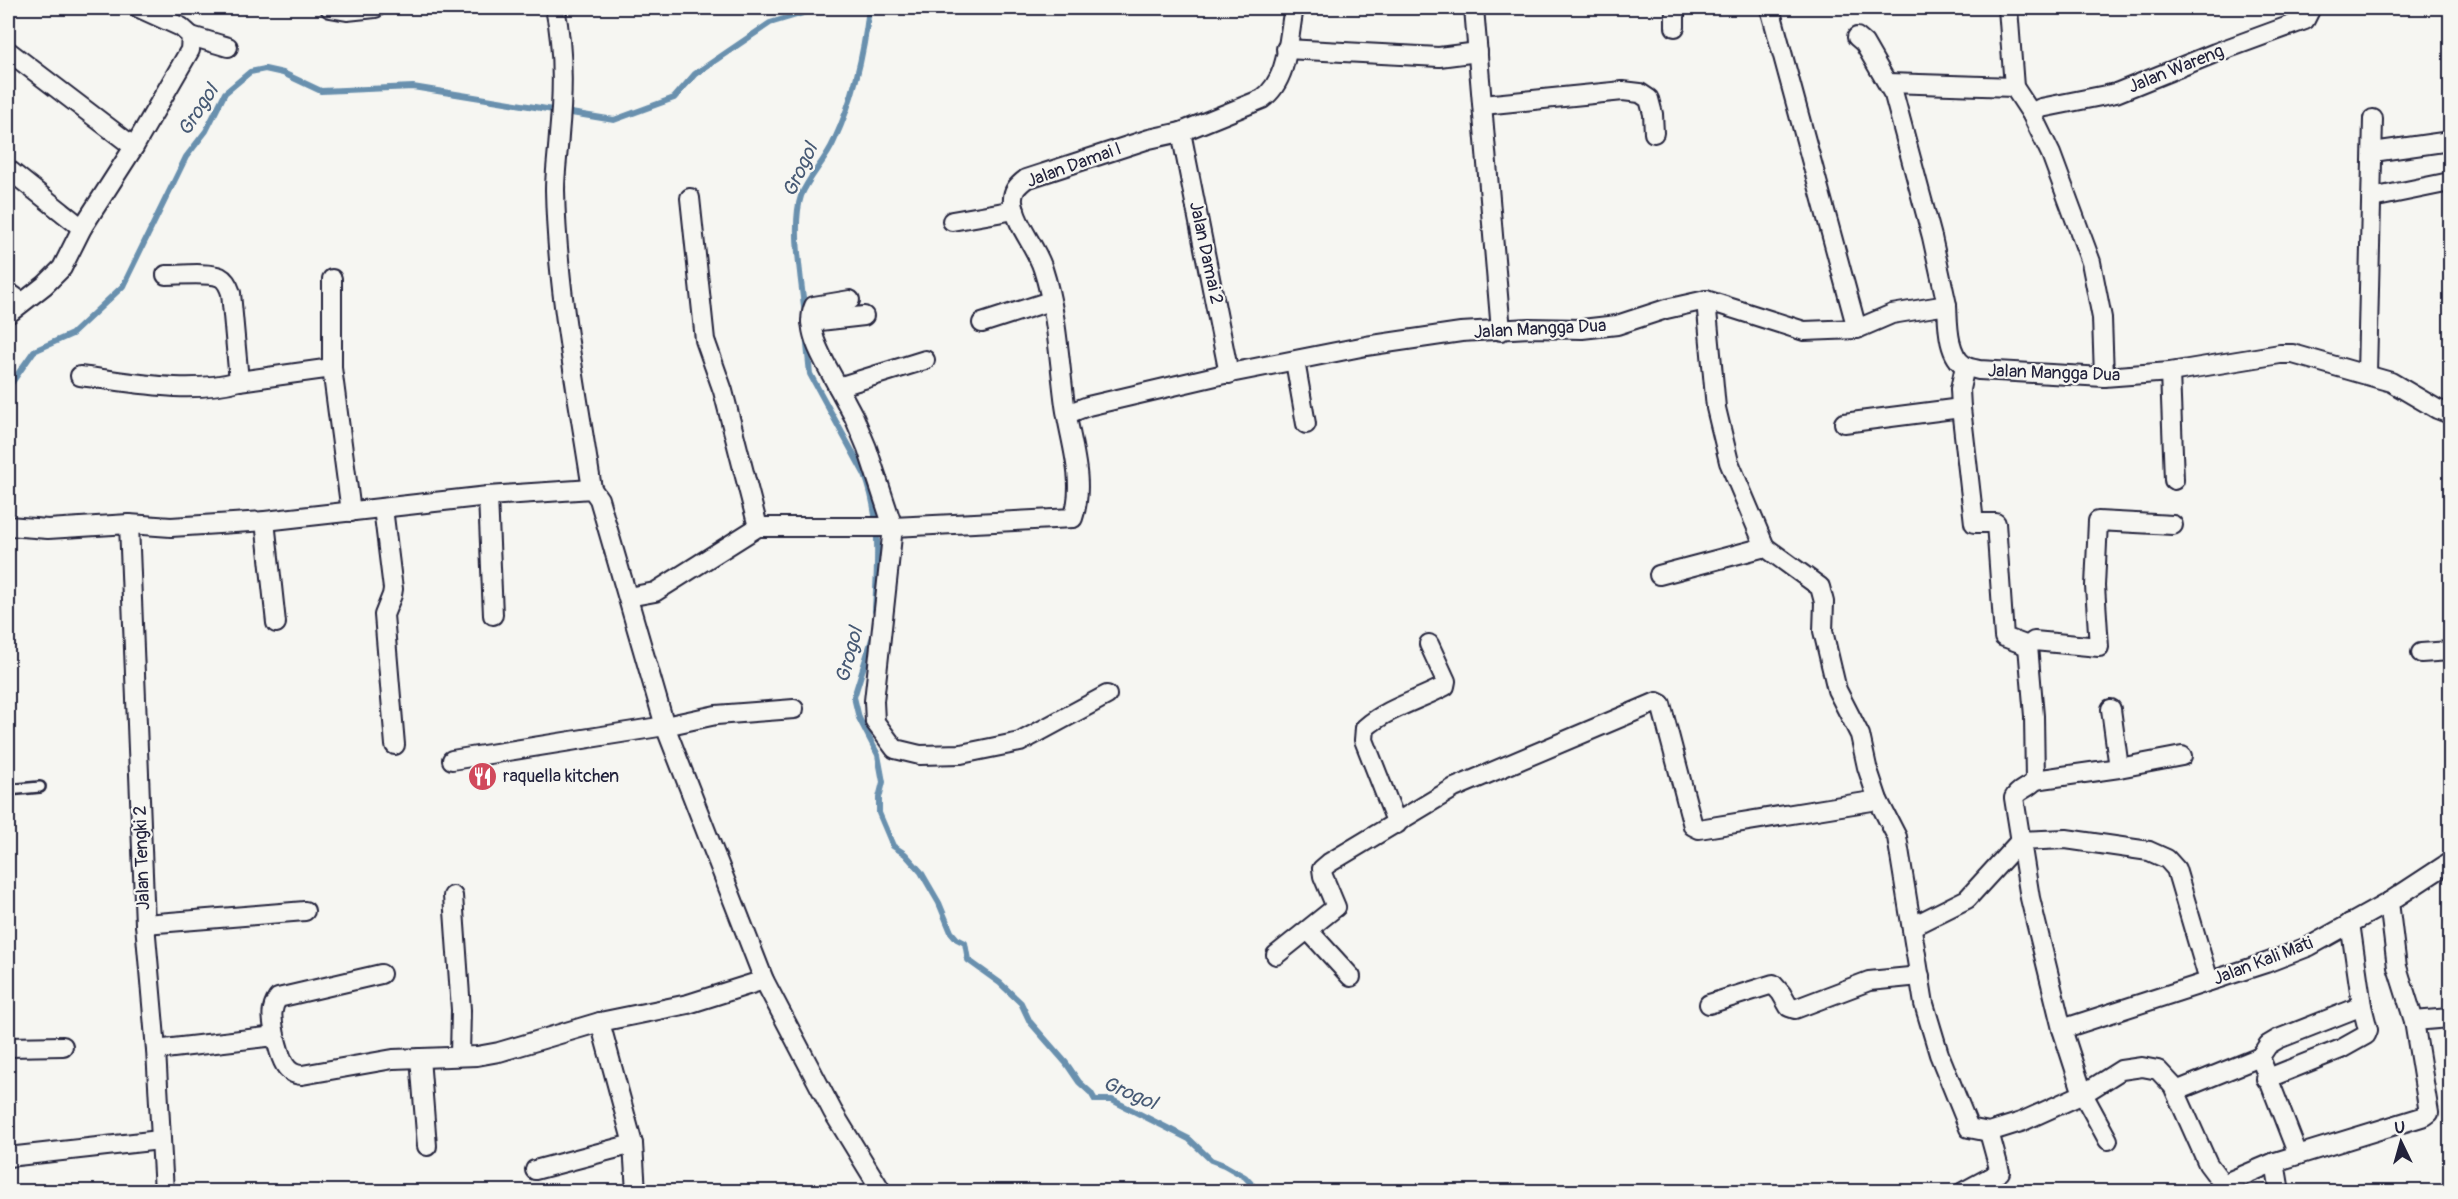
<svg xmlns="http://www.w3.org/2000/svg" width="2458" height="1199" font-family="Pangolin,sans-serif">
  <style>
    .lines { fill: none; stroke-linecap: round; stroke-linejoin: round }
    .stream { stroke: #6990ae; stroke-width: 6 }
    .lane-casing { stroke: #22223b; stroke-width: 14 }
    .street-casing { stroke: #22223b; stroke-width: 22 }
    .lane { stroke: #f6f6f2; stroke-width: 9 }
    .street { stroke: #f6f6f2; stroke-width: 18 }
    .labels { text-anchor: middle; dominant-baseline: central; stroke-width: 4.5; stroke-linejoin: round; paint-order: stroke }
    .street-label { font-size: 18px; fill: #22223b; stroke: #f6f6f2 }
    .poi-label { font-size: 18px; fill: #22223b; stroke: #f6f6f2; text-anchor: start }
    .water-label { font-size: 20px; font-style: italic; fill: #465974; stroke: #f6f6f2 }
  </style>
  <rect width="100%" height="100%" fill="#f6f6f2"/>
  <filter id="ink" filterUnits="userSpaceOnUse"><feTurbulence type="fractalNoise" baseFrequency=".0167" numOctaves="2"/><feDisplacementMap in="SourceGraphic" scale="12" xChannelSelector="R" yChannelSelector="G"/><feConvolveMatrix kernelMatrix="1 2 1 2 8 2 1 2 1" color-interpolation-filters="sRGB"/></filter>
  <g filter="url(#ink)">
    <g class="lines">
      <g class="stream">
        <path d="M805,315C802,283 791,226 801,196C809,176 826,160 834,141C854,98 864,54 869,8"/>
        <path d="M806,335L810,374L865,475C882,519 877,565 875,611"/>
        <polyline points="8,388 34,351 72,334 123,286 186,157 206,131 225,93 250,72 265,69 283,73 321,91 413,87 614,120 674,98 695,74 770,23 820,8"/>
        <polyline points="873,636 854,697 859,718 878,755 883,782 879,798 879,813 893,846 905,854 921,872 939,903 951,932 957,939 965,943 968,960 1000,983 1021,1003 1030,1022 1066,1063 1079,1082 1091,1093 1095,1100 1112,1100 1189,1139 1211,1160 1224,1165 1245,1177 1259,1192"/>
      </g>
      <defs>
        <polyline id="lane" points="8,790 40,787"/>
        <g id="street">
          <polyline points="330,8 347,11 375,8"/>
          <path d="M555,8C564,49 563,93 559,135C558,153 555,172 555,190C557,291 577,390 592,489"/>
          <polyline points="1474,8 1501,331"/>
          <polyline points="1675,8 1675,27"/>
          <polyline points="1770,8 1857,329"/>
          <polyline points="2008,8 2014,87 2031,113 2051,154 2091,262 2102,318 2104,377"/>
          <polyline points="191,36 228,47"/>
          <polyline points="1857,37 1864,43 1894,95 1932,237 1947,305"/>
          <polyline points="1286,49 1439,57 1478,52"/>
          <polyline points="8,51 134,147"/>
          <polyline points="1888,83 2014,87"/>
          <polyline points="1483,105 1623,91 1640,93 1649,99 1653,114 1654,133"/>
          <polyline points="2031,113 2041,108 2116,93 2215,53 2305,20 2311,8"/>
          <polyline points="1181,132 1229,374"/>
          <polyline points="2373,152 2450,141"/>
          <polyline points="8,169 82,228"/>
          <polyline points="690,198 705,340 723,391 758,527"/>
          <polyline points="2372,198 2450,182"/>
          <polyline points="952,221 1015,210"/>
          <path d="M166,275C179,275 209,272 220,277C226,280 229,287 231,293L239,381"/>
          <polyline points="8,292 22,302"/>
          <polyline points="1706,300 1716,408 1729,462 1765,547 1820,587 1824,602 1823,631 1837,690 1860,735 1867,767 1878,800 1897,837 1924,1004 1939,1054 1969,1128 1989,1132 2021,1122 2083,1094 2121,1070 2142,1067 2158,1070 2173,1086 2208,1164 2223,1184 2275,1162"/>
          <polyline points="8,314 45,285 62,268 82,228 134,147 190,50 191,36 181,27 139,8"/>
          <polyline points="811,322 864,316"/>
          <polyline points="982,323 1050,301"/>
          <polyline points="925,360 838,387 854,417 867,448 893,527 874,701 875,722 895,749 920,755 961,754 1020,742 1107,695"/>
          <polyline points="1295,361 1306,424"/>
          <polyline points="1965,366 1960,389 1961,408 1974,523 1996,523 2004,637 2028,646"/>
          <polyline points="332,368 332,279"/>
          <polyline points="2170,372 2174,480"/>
          <polyline points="2367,374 2373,119"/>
          <path d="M80,376C131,382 188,395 239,381L332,368L351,512"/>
          <path d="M838,387C827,365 803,331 814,306L850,300"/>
          <path d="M1067,414L1088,406L1220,375L1366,346L1461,332L1529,328L1582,329L1617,325L1666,309L1706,300L1804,331L1857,329L1892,314L1947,305C1948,323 1947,355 1965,366C1969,368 1975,369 1979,370L2104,377L2170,372L2280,354H2293L2391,382L2437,409L2450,414"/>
          <polyline points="1844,423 1961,408"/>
          <polyline points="488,496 493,615"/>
          <polyline points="383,508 393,589 392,595 384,615 395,745"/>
          <polyline points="265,521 276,623"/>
          <polyline points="129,524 145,924 156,1050 164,1192"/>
          <polyline points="8,526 48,529 129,524 171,527 265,521 488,496 592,489 599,499 665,726 764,980 833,1112 882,1192"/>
          <polyline points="1659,575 1765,547"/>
          <path d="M628,597L655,592L758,527H893L1073,518C1086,482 1070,441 1065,405C1059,360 1057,312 1043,269C1036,246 1016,226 1013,202C1012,191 1017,186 1026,179L1149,139L1181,132L1262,99C1289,80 1288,37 1294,8"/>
          <path d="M2028,646L2034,716L2035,780C2030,788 2018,789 2014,798L2030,898L2062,1029L2083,1094L2108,1140"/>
          <polyline points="2028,646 2034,641 2099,647 2095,586 2098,521 2173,525"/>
          <polyline points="2421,653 2450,651"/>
          <polyline points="2111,709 2119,768"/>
          <polyline points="452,760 665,726 716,715 794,709"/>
          <polyline points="2035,780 2119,768 2182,756"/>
          <path d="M1397,824L1364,740L1365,728C1388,708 1419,700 1445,686L1446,681L1429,644"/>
          <polyline points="453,896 461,1010 460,1055"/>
          <polyline points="145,924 305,911"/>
          <polyline points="1913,926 1967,899 2020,841 2066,839 2149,851 2167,859 2176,869 2209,981"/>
          <polyline points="1308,930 1351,977"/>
          <polyline points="1276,955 1336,907 1323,876 1322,869 1329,863 1454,788 1657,702 1661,704 1693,826 1699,829 1878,800"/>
          <polyline points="1709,1004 1773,984 1781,993 1789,1007 1795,1009 1869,981 1920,976"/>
          <polyline points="2414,1021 2450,1018"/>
          <polyline points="600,1022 633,1144 636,1192"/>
          <polyline points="2062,1029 2266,963 2310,946 2389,902 2450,862"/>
          <path d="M275,1036C273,1021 269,1011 278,998L381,974"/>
          <polyline points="8,1047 63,1046"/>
          <path d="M156,1050L275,1036C280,1052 282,1074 302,1075L393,1059L477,1056L499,1052L600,1022L688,1004L764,980"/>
          <polyline points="420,1058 427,1146"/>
          <polyline points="2266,1079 2341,1049 2366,1035 2368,1030 2362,1006 2350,923"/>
          <polyline points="2176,1091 2260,1057"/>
          <polyline points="2298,1155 2260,1057 2268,1045 2278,1039 2362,1006"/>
          <polyline points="8,1157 160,1140"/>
          <polyline points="535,1170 633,1144"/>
          <polyline points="1963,1192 2000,1172 1989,1132"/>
          <polyline points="2280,1192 2275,1162 2425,1116 2429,1113 2414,1021 2397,967 2389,902"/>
        </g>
      </defs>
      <use href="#lane" class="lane-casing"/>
      <use href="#street" class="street-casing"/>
      <use href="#lane" class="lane"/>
      <use href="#street" class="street"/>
    </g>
  </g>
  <defs>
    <symbol id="restaurant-disc" viewBox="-11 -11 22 22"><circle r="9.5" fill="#d1495b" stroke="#f6f6f2"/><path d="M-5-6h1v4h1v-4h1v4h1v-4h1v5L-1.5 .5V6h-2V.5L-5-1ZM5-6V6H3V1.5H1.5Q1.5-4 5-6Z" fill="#fff"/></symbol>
  </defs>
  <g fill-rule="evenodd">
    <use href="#restaurant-disc" x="466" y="760" width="33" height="33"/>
  </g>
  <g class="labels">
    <g class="street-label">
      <text transform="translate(2176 69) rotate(-22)">Jalan Wareng</text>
      <text transform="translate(1074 165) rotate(-20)">Jalan Damai I</text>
      <text transform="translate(1206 253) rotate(78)">Jalan Damai 2</text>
      <text transform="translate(1540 329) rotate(-3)">Jalan Mangga Dua</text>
      <text transform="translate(2054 373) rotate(2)">Jalan Mangga Dua</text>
      <text transform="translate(142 858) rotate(-92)">Jalan Tengki 2</text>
      <text transform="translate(2263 961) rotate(-21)">Jalan Kali Mati</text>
    </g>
    <g class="poi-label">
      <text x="503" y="776">raquella kitchen</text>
    </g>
    <g class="water-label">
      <text transform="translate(198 110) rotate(-57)">Grogol</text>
      <text transform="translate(800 170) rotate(-65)">Grogol</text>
      <text transform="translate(849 655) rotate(-75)">Grogol</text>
      <text transform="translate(1130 1093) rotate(23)">Grogol</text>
    </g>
  </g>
  <rect width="2458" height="1199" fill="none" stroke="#f6f6f2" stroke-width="30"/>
  <rect x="15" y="15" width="2428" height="1169" fill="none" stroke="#22223b" stroke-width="2" filter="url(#ink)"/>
  <g transform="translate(2401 1142) rotate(355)" stroke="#f6f6f2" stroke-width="4.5" paint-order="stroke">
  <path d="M0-4.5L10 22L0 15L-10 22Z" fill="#22223b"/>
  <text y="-9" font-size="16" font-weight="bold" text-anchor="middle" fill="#22223b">U</text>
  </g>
</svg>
